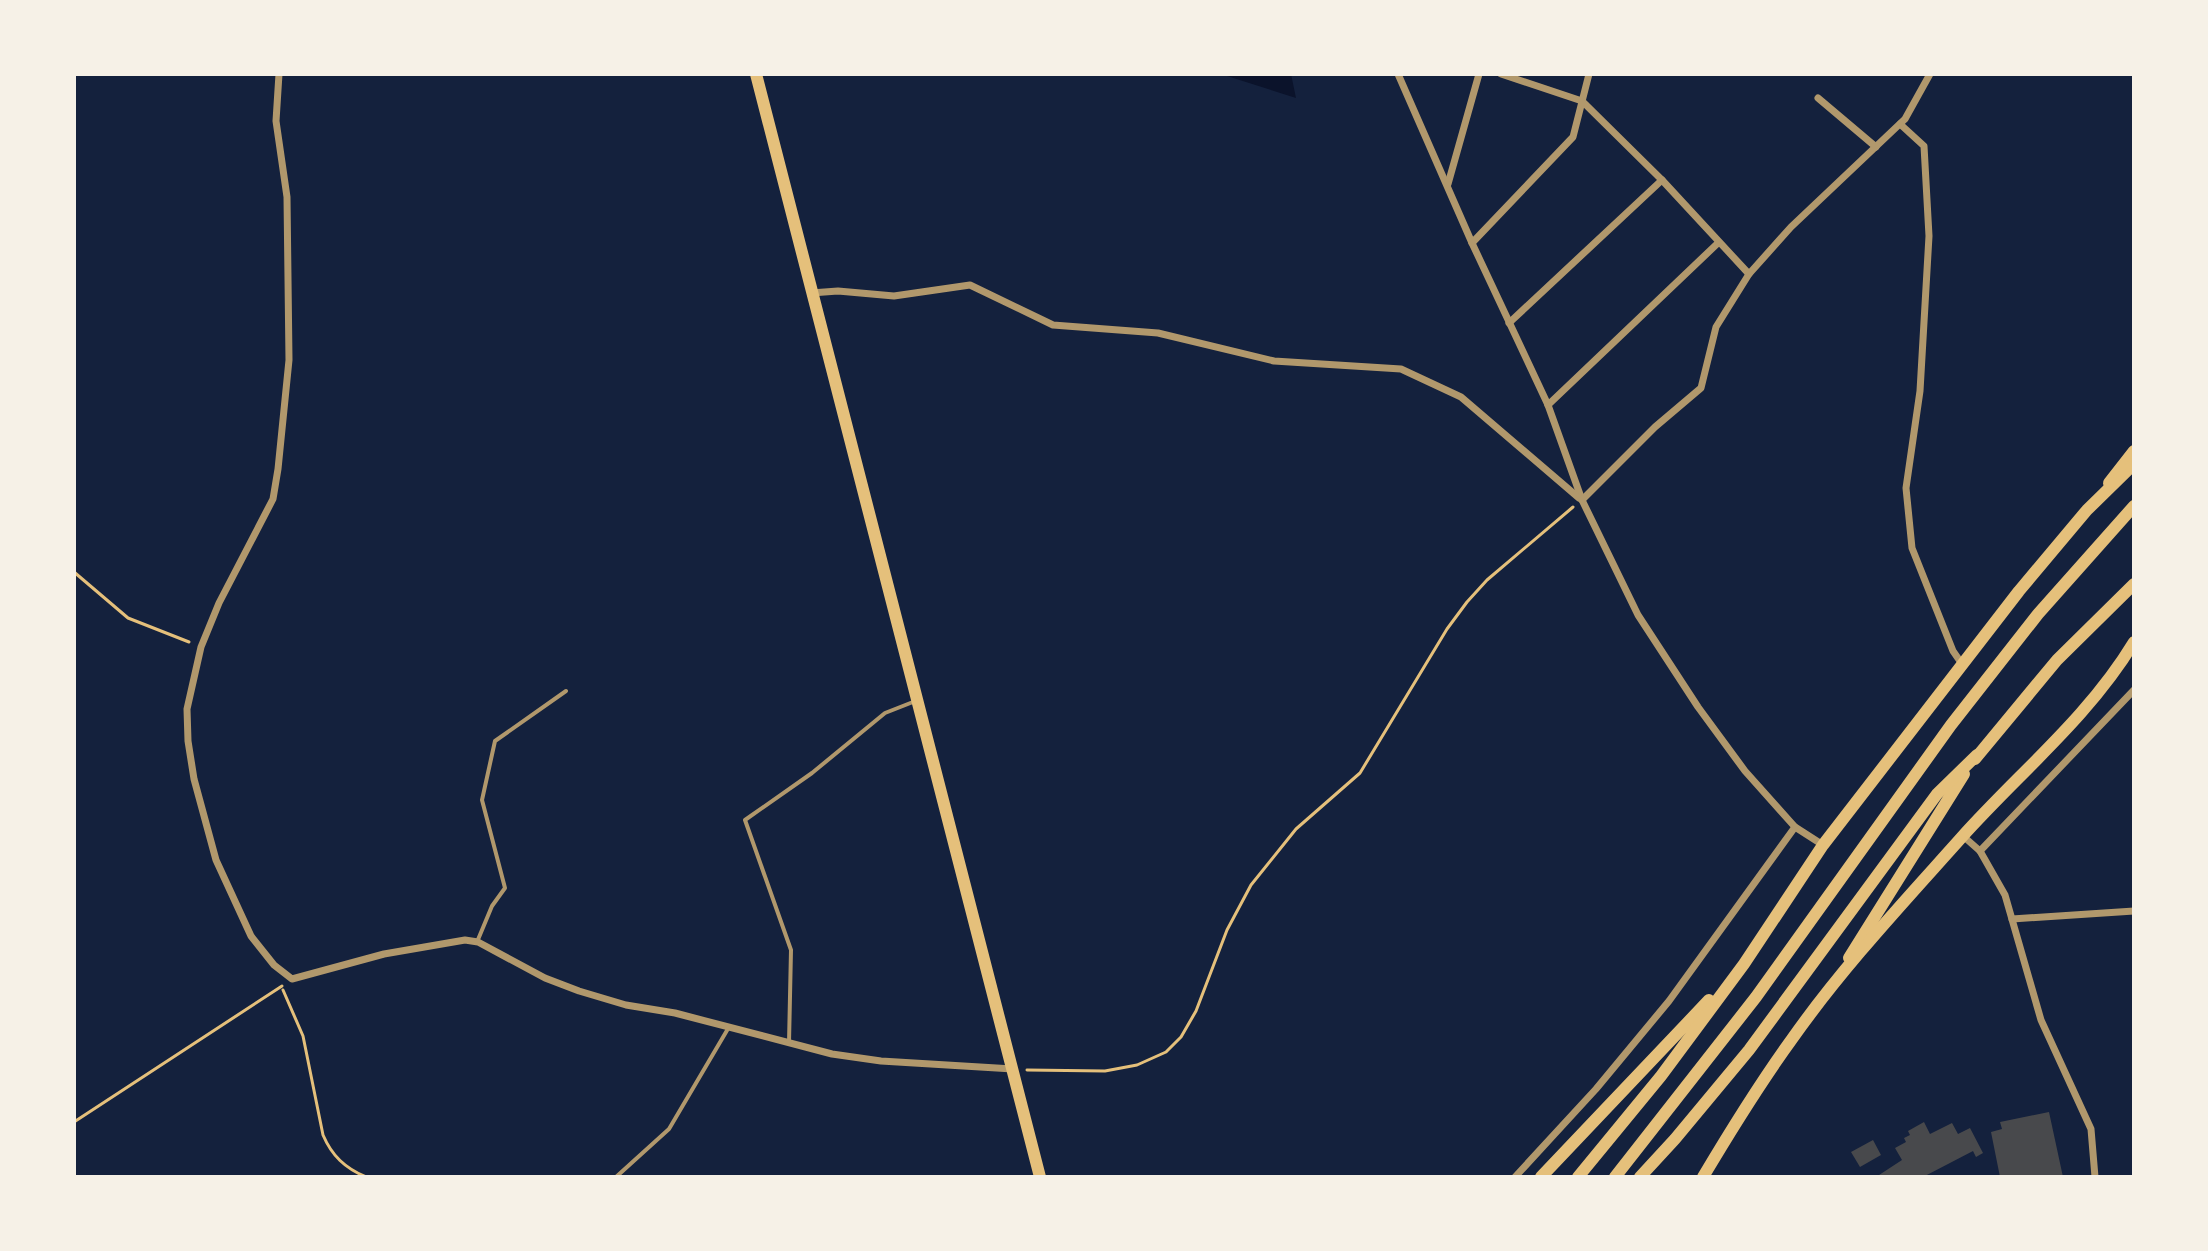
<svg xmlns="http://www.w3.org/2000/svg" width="2208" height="1251" font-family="Montserrat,sans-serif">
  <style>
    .water { fill: #0b132b }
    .building { fill: #48494c }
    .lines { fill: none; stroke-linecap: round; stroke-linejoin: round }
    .path { stroke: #e5c07b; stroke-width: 3 }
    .service { stroke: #b1986c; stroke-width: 4 }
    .minor { stroke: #b1986c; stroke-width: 7 }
    .primary { stroke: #e5c07b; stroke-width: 12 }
    .trunk { stroke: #e5c07b; stroke-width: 12 }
  </style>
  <rect width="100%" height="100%" fill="#14213d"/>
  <polygon class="water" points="1209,74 1291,74 1296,98 1227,76"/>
  <g class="building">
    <polygon points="2049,1112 2063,1177 2000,1177 1991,1132 2002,1129 2000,1122"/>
    <polygon points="1924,1122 1930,1134 1952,1123 1958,1134 1970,1128 1983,1153 1976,1157 1973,1151 1923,1177 1876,1177 1902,1160 1895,1148 1906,1142 1904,1138 1910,1135 1908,1131"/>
    <polygon points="1873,1140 1881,1155 1860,1167 1851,1152"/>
  </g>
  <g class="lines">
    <g class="path">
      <polyline points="74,572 128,618 189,642"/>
      <path d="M283,990L303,1036L323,1135C332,1156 345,1168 366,1177"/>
      <polyline points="1027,1070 1105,1071 1137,1065 1166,1052 1181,1037 1196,1011 1227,930 1251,885 1296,829 1360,773 1447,629 1467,602 1487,580 1573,507"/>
      <polyline points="74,1122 282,986"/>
    </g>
    <g class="service">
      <polyline points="477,942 492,906 505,888 482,800 495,741 566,691"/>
      <polyline points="789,1043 791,950 745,820 812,773 885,713 913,702"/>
      <polyline points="616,1177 669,1129 729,1027"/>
    </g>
    <g class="minor">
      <polyline points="279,74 276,121 287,197 289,360 278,469 273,499 219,603 201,647 187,709 188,741 194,779 216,860 251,936 274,965 292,979 384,954 465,940 478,942 545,978 579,991 626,1005 675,1013 832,1054 881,1061 1013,1069"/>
      <polyline points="1398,74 1472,243 1548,405 1582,500 1638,615 1698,707 1745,771 1795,827 1823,845"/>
      <polyline points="1501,74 1582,101 1662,180 1749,274"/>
      <polyline points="1818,98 1876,147"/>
      <polyline points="1900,124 1924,146 1929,236 1920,391 1906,488 1912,548 1953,651 1962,664"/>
      <polyline points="1448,184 1479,74"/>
      <polyline points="1472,243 1573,137 1589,74"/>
      <polyline points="811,293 838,291 894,296 970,285 1053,325 1158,333 1274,361 1401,369 1461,397 1579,498"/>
      <polyline points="1509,323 1662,180"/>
      <polyline points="1548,405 1718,243"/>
      <polyline points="1582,500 1655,427 1701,388 1716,327 1749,274 1791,227 1905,119 1930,74"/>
      <polyline points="1963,836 1980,851 2005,895 2041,1020 2091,1129 2095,1177"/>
      <polyline points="1980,851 2134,690"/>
      <polyline points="2012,919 2134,911"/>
      <polyline points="1515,1177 1596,1089 1669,1001 1795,827"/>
    </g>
    <g class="primary">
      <polyline points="756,74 1040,1177"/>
      <polyline points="2109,483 2134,451"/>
      <polyline points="1975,759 2057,660 2134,584"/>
      <polyline points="1849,958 1964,774"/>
      <polyline points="1640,1177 1675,1139 1749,1050 1937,794 1977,755"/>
      <path d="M1703,1177C1731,1130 1760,1083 1792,1039C1842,968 1903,903 1961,838C2019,773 2088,718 2134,642"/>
    </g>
    <g class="trunk">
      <polyline points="1541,1177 1709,1000"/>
      <polyline points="1578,1177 1661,1076 1744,964 1823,845 2019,591 2087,510 2134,464"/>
      <polyline points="1615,1177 1756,997 1951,725 2038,614 2134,506"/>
    </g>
  </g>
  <rect width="2208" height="1251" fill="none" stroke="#f6f1e7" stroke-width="152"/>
</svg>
